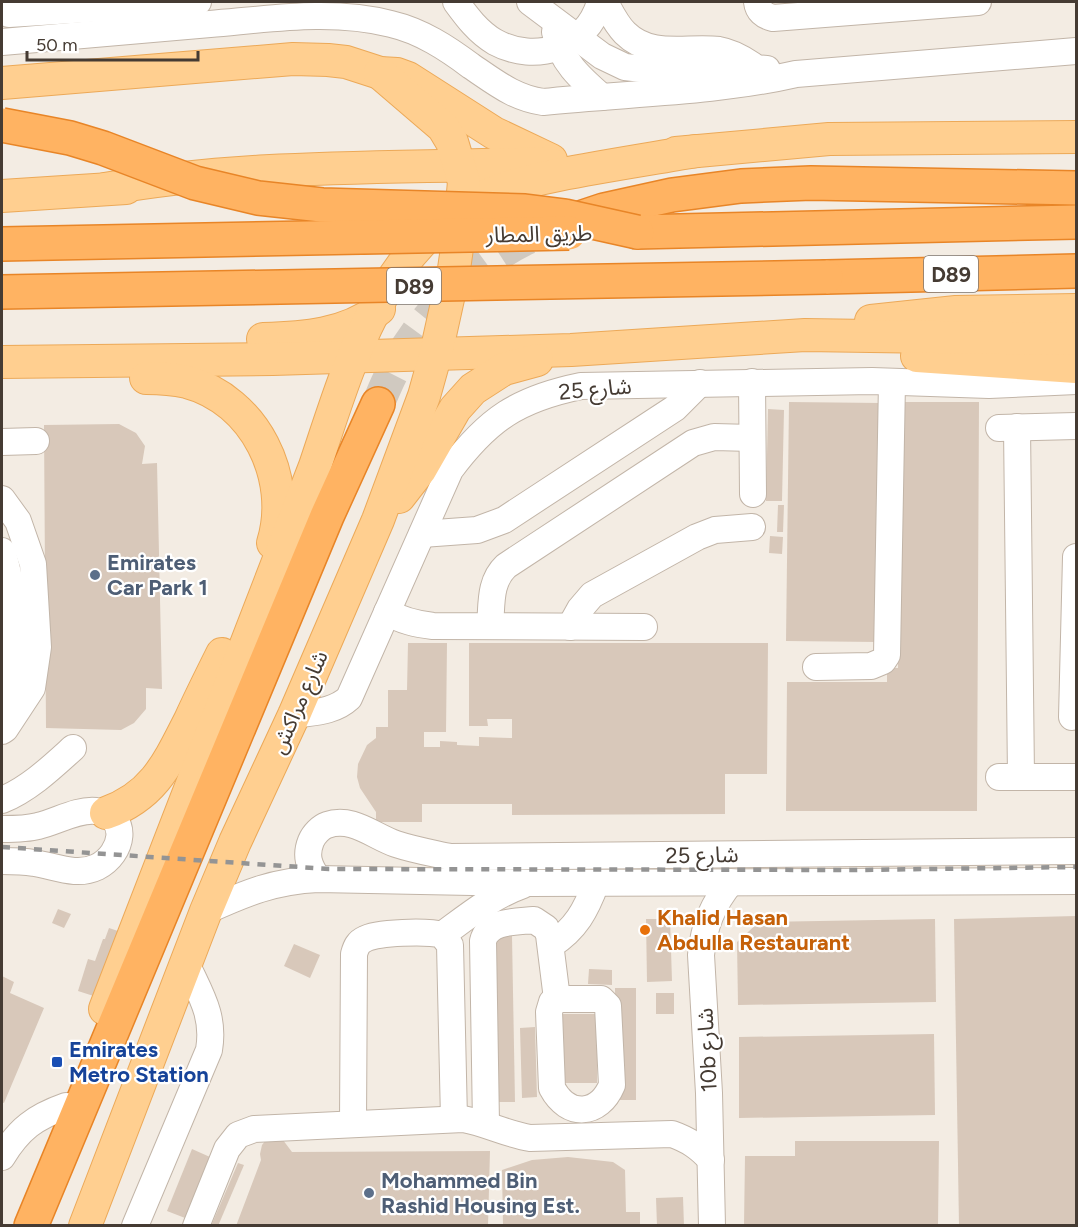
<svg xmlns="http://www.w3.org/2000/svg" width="1078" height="1227" font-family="Figtree,'Noto Sans Arabic',sans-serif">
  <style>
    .building { fill: #d8c8ba }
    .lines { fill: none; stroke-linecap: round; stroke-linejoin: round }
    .highway-tunnel { stroke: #d0c9c0; stroke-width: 33; stroke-dasharray: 33 16; stroke-linecap: butt }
    .minor-casing { stroke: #c2b5a8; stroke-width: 28 }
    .major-casing { stroke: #eca958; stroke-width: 34 }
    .highway-casing { stroke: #e88527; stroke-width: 36 }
    .minor { stroke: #fff; stroke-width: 26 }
    .major { stroke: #ffcf90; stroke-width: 32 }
    .highway { stroke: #ffb362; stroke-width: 33 }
    .rail { stroke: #949494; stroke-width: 4.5; stroke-dasharray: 8 8; stroke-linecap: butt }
    .highway-bridge-casing { stroke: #e88527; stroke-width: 36; stroke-linecap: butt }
    .highway-bridge { stroke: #ffb362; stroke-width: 33 }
    .service-dot { fill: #5c6f8a; stroke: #fff; stroke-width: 2 }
    .food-dot { fill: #e8710a; stroke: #fff; stroke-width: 2 }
    .transit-dot { fill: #1a4fb4; stroke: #fff; stroke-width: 2 }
    .labels { text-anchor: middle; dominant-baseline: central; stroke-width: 4.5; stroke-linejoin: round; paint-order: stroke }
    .shield { fill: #fff; stroke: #7d7670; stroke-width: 1.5 }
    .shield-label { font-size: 21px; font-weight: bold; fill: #453b33 }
    .street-label { font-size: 22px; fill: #453b33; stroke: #fff }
    .service-label { font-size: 22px; font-weight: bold; fill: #4e5e75; stroke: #fff; text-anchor: start }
    .food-label { font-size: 22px; font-weight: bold; fill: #c56008; stroke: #fff; text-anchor: start }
    .transit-label { font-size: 22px; font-weight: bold; fill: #164399; stroke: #fff; text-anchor: start }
  </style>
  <rect width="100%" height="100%" fill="#f3ece3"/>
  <g class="building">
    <polygon points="789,402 881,403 877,642 786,641"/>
    <polygon points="899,402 979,402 977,811 786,811 787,682 887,682 887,668 898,668"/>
    <polygon points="768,409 784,410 782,501 766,501"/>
    <polygon points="119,424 136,433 145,446 142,464 157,463 162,689 146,688 146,709 134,723 121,730 46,728 44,425"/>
    <polygon points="778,505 784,505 783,532 777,532"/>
    <polygon points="770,536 783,537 782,554 769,553"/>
    <polygon points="408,643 447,643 446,732 424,732 424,747 440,747 440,741 457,742 457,745 479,746 479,737 512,738 512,719 487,719 488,726 469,726 469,643 768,643 767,774 725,774 725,814 512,815 512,804 422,804 422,822 376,822 376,812 360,788 357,777 358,764 367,745 376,738 376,727 388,727 388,690 407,690"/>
    <polygon points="58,909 71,914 64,928 52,923"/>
    <polygon points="1076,916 1076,1226 959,1226 954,919"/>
    <polygon points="646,919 670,919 672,981 647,982"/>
    <polygon points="935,919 936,1002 738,1005 737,942 759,922"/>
    <polygon points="109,928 124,933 106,1000 78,991 88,959 95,961 103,939 105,939"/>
    <polygon points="512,936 515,1102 498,1102 495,937"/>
    <polygon points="294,944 320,955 310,978 284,966"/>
    <polygon points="589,969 612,970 612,985 588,984"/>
    <polygon points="2,976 14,982 10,993 44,1008 4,1103 2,1102"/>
    <polygon points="615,988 636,988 636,1100 616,1100"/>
    <rect x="656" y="993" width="18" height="21"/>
    <rect x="560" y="1014" width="37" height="69"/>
    <polygon points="535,1027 537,1097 522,1098 520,1028"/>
    <polygon points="934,1034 935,1115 739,1118 739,1037"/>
    <polygon points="266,1140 283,1140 292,1152 490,1151 488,1226 236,1226 261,1160 260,1154 262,1145"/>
    <polygon points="795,1141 939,1141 938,1225 744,1225 745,1156 795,1156"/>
    <polygon points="192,1149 210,1157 185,1218 167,1211"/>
    <polygon points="568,1157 613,1162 625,1170 626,1212 640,1212 640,1226 503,1226 502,1170 532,1160"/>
    <polygon points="238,1163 244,1165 218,1226 211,1226"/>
    <polygon points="683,1197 684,1226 657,1226 656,1198"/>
  </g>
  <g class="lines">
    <path class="highway-tunnel" d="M378,404C384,390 390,375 398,362C430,306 483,254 544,231"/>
    <defs>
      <g id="minor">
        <path d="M456,2C467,17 478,32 495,42C535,64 587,48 600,2"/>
        <polyline points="530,2 602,56 625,67 660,71 738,67 767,69"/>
        <path d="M605,2C611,13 616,24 625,33C651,59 687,46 719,50C731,52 742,58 752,65"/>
        <path d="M757,2C758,11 764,16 773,18L978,2"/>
        <polyline points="9,14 198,2"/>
        <path d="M555,32C561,61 580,78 602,97"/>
        <path d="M2,42C71,36 141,30 210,24C270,19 332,9 391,24C421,31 447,48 471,66C495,82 514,98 543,102C627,93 713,93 796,74L1076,51"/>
        <polyline points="752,382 753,494"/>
        <polyline points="1017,427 1021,777"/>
        <polyline points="999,428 1076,426"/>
        <polyline points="2,442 36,441"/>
        <polyline points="2,499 18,521 33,564 38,647 32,688 5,729 2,731"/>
        <polyline points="422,534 477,530 504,520 675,408 700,383"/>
        <path d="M2,551C15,592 23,675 7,716"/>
        <path d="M387,612C402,621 416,624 433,626L644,627"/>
        <path d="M490,626C492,605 489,582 506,566L693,443L714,437L752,438"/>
        <polyline points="570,627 580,609 592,595 697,537 715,530 752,527"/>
        <polyline points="816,667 871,666 883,661 887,655 892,382"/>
        <path d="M294,715C314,712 334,712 349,698L450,470C488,419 518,399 581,386L872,381L989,385L1076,381"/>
        <polyline points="1072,717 1076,557"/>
        <polyline points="999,777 1076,777"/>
        <path d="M2,800C29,789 52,767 73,748"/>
        <path d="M2,829C14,829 27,829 38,826C56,822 77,809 96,811C131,816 123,854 97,867C76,877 55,866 34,863C23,861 12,861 2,861"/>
        <path d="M318,879C309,866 305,856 311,841C314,834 321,827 327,825C352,816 373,836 396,844C414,850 432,853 450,857L1076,851"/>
        <path d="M206,911C246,893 274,881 318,879L528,883L1076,881"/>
        <path d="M442,935C468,916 492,896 523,885"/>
        <path d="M551,945C576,929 586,910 596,883"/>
        <path d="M557,999H601L608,1006L612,1085C599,1116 568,1118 552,1088L549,1012L552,1002Z"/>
        <path d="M353,1124L354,954C356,947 358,942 365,939C376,932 429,931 442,935L450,945L454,1119"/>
        <path d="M486,1124L483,941C488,920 516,922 534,920L546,928L549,935L557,999"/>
        <path d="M2,1157C19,1129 35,1117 66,1106"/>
        <path d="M135,1226L209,1050C215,1015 200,994 186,963"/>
        <path d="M196,1226L227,1149L238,1135L254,1129L463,1119C486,1123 506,1134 530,1138L672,1134C689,1140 699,1147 711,1160"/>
        <path d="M712,1226L709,1093L701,955C704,925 713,904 731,882"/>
      </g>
      <g id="major">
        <polyline points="2,83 293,59 328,60 346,62 380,73 397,74 408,78 494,133 551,160"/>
        <polyline points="676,153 829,139 1076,137"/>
        <path d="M105,189C251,163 401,169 549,163"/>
        <polyline points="2,196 126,188"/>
        <polyline points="871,321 956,312 1076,310"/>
        <path d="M263,339C303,338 346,335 379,309"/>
        <polyline points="917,356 1076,367"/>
        <polyline points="2,362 273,359 571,350 805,335 1076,339"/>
        <path d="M146,378C160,378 174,379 187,382C255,400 293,478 273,543"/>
        <polyline points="399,497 420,470 455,409 473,389 504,369 537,360"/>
        <path d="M106,813C154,796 168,763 190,720C200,698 211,676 222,654"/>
        <path d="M105,1009L315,466C350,362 385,231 500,190C519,183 538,179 558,175C604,166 650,159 696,151"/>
        <polyline points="85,1226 206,911 235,842 294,715 378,520 424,396 436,353 453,276 459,234 464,182 452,142 443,127 380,73"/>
      </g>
      <g id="highway">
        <polyline points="571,221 604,210 672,195 741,186 811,183 1076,188"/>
        <polyline points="637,232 1076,222"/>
        <polyline points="826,277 1076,271"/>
        <polyline points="31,1226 327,516 378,404"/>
      </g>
    </defs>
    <use href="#minor" class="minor-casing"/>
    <use href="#major" class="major-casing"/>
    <use href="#highway" class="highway-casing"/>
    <use href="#minor" class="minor"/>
    <use href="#major" class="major"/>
    <use href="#highway" class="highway"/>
    <polyline class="rail" points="2,847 329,869 857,870 1076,867"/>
    <defs>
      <g id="highway-bridge">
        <polyline points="2,125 70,138 103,148 195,183 258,198 322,205 525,211 565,216 637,232"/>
        <polyline points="2,244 569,233"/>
        <polyline points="2,292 826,277"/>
      </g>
    </defs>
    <use href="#highway-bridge" class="highway-bridge-casing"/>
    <use href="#highway-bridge" class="highway-bridge"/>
  </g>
  <g class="service-dot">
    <circle cx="95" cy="575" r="6"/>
    <circle cx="369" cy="1193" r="6"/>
  </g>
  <circle class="food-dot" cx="645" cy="930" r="6"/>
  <rect class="transit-dot" x="51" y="1056" width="12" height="12" rx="3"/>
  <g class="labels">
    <g class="shield">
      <rect x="924" y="256" width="54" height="36" rx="4.5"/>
      <rect x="387" y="268" width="54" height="36" rx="4.5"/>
    </g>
    <g class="shield-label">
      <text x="951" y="274">D89</text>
      <text x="414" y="286">D89</text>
    </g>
    <g class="street-label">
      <text transform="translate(539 234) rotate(-1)">طريق المطار</text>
      <text transform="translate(595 389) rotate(-5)">شارع 25</text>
      <text transform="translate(299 702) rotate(-66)">شارع مراكش</text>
      <text transform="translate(702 855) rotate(-1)">شارع 25</text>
      <text transform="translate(707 1050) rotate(-93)">10b شارع</text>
    </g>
    <g class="service-label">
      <text x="107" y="562">Emirates<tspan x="107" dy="25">Car Park 1</tspan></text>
      <text x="381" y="1180">Mohammed Bin<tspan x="381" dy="25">Rashid Housing Est.</tspan></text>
    </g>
    <g class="food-label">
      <text x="657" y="917">Khalid Hasan<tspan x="657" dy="25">Abdulla Restaurant</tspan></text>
    </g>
    <g class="transit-label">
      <text x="69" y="1049">Emirates<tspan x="69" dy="25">Metro Station</tspan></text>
    </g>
  </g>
  <rect width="1078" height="1227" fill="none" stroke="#453b33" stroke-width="6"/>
  <path d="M27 51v9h171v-9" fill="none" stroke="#453b33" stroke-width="3"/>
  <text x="36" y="51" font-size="18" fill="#453b33" stroke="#ffffff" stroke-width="4.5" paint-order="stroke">50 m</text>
</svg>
